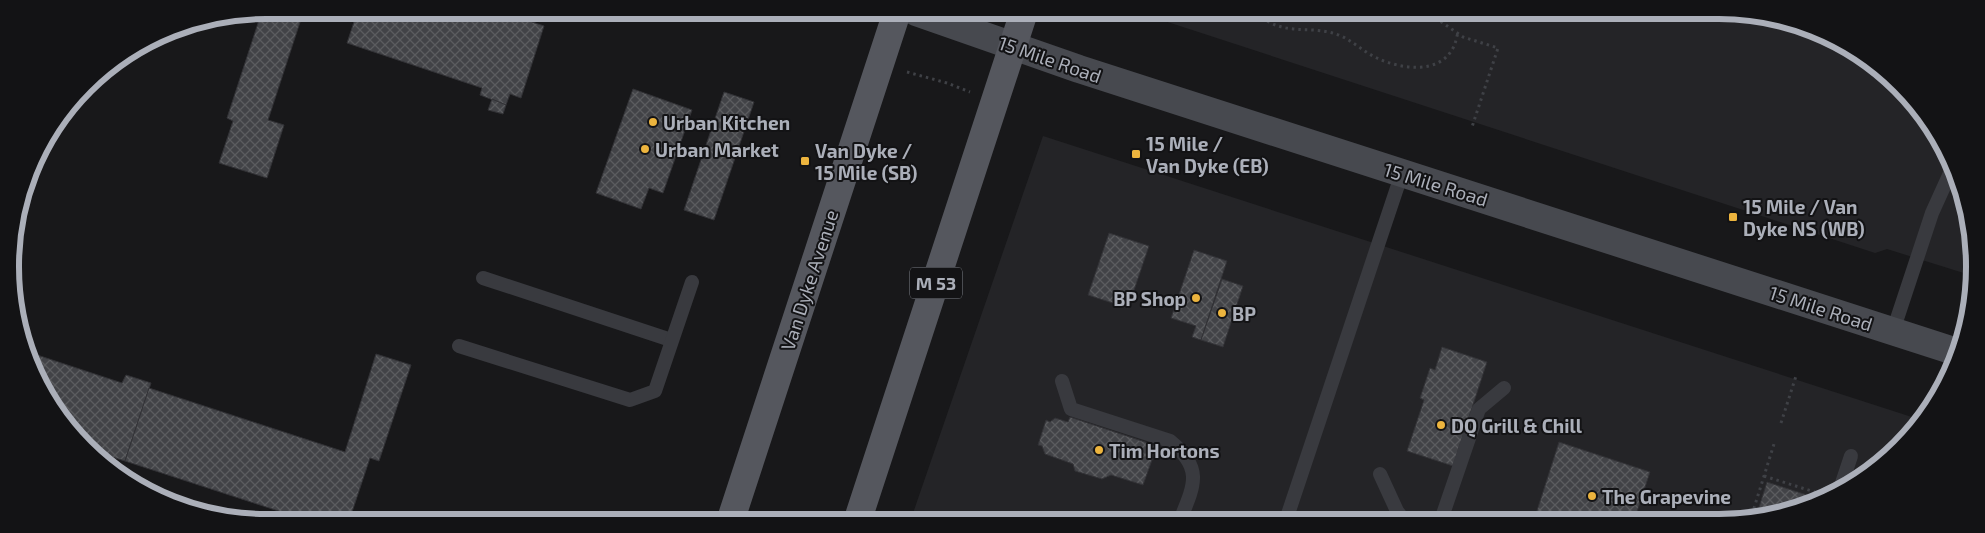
<svg xmlns="http://www.w3.org/2000/svg" width="1985" height="533" font-family="'Exo 2',sans-serif">
  <style>
    .built { fill: #242427 }
    .building { fill: url(#building-cross-hatch); stroke: #323236 }
    .lines { fill: none; stroke-linecap: round; stroke-linejoin: round }
    .path { stroke: #3f4146; stroke-width: 3; stroke-dasharray: 2.5 4; stroke-linecap: butt }
    .service { stroke: #393a3f; stroke-width: 14 }
    .secondary { stroke: #47494f; stroke-width: 28 }
    .primary { stroke: #55575e; stroke-width: 28 }
    .poi-dot { fill: #ecb43e; stroke: #131315; stroke-width: 2 }
    .labels { text-anchor: middle; dominant-baseline: central; stroke-width: 4; stroke-linejoin: round; paint-order: stroke }
    .shield { fill: #131315; stroke: #7d8088; stroke-width: 1 }
    .shield-label { font-size: 18px; font-weight: bold; fill: #abafb9 }
    .street-label { font-size: 19px; fill: #abafb9; stroke: #131315 }
    .poi-label { font-size: 19px; font-weight: bold; fill: #abafb9; stroke: #131315; text-anchor: start }
    .rim { fill: none; stroke: #abafb9; stroke-width: 6 }
  </style>
  <defs>
    <pattern id="building-cross-hatch" width="8" height="8" patternUnits="userSpaceOnUse" patternTransform="scale(1.25)"><rect width="8" height="8" fill="#424347"/><path d="M0 0l8 8M0 8l8-8" fill="none" stroke="#5b5c5f"/></pattern>
  </defs>
  <rect width="100%" height="100%" fill="#18181a"/>
  <g class="built">
    <polygon points="1140,13 1768,15 1861,53 1932,124 1970,216 1970,275 1887,249 1875,253"/>
    <polygon points="1043,136 1918,419 1915,426 1888,459 1832,497 1752,521 911,519"/>
  </g>
  <g class="building">
    <polygon points="266,10 304,10 268,120 284,125 267,178 219,163 233,121 227,118 262,11"/>
    <polygon points="358,10 499,11 544,26 521,98 510,94 506,105 480,95 482,88 347,43"/>
    <polygon points="633,89 692,110 663,193 649,188 641,209 596,193"/>
    <polygon points="724,92 754,102 714,220 684,210"/>
    <polygon points="492,99 506,105 503,114 488,110"/>
    <polygon points="1109,233 1149,246 1128,308 1088,295"/>
    <polygon points="1194,250 1227,261 1201,340 1192,337 1196,326 1171,318"/>
    <polygon points="1222,279 1243,286 1223,347 1201,340"/>
    <polygon points="1442,347 1487,362 1453,466 1407,451 1424,400 1420,398 1430,368 1435,370"/>
    <polygon points="28,352 122,383 126,375 151,383 125,461 96,452 63,422"/>
    <polygon points="376,354 411,365 379,461 370,458 350,518 300,518 125,461 149,388 345,452"/>
    <polygon points="1070,417 1157,446 1143,485 1111,475 1102,479 1075,471 1073,464 1045,454 1042,446 1038,445 1046,420 1050,422 1055,418 1068,422"/>
    <polygon points="1559,442 1650,472 1634,521 1534,520"/>
    <polygon points="1767,482 1816,498 1815,502 1755,520"/>
  </g>
  <g class="lines">
    <g class="path">
      <path d="M1257,13C1284,39 1312,23 1341,36C1354,42 1364,52 1377,58C1400,69 1439,75 1453,48C1456,43 1456,38 1458,33"/>
      <polyline points="1430,14 1463,37 1498,48 1472,127"/>
      <polyline points="907,72 947,83 970,92"/>
      <polyline points="1781,423 1796,376"/>
      <polyline points="1764,476 1818,493"/>
      <polyline points="1750,521 1774,444"/>
    </g>
    <g class="service">
      <polyline points="483,278 671,340"/>
      <polyline points="1893,331 1932,213 1951,171"/>
      <polyline points="459,346 630,400 655,391 692,282"/>
      <path d="M1062,381L1071,409L1170,441C1203,468 1195,484 1180,520"/>
      <polyline points="1380,474 1397,511 1404,520"/>
      <polyline points="1839,492 1851,456"/>
      <polyline points="1286,520 1402,173"/>
      <polyline points="1441,520 1479,409 1504,388"/>
    </g>
    <polyline class="secondary" points="916,12 1079,69 1957,352"/>
    <g class="primary">
      <polyline points="731,519 897,12"/>
      <polyline points="858,519 1024,12"/>
    </g>
  </g>
  <g class="poi-dot">
    <circle cx="653" cy="122" r="5"/>
    <circle cx="645" cy="149" r="5"/>
    <rect x="1131" y="149" width="10" height="10" rx="2.5"/>
    <rect x="800" y="156" width="10" height="10" rx="2.5"/>
    <rect x="1728" y="212" width="10" height="10" rx="2.5"/>
    <circle cx="1196" cy="298" r="5"/>
    <circle cx="1222" cy="313" r="5"/>
    <circle cx="1441" cy="425" r="5"/>
    <circle cx="1099" cy="450" r="5"/>
    <circle cx="1592" cy="496" r="5"/>
  </g>
  <g class="labels">
    <rect class="shield" x="910" y="267.5" width="52" height="31" rx="4"/>
    <g class="shield-label">
      <text x="936" y="283">M 53</text>
    </g>
    <g class="street-label">
      <text transform="translate(1050 59) rotate(19)">15 Mile Road</text>
      <text transform="translate(1436 184) rotate(17)">15 Mile Road</text>
      <text transform="translate(809 280) rotate(-72)">Van Dyke Avenue</text>
      <text transform="translate(1821 308) rotate(18)">15 Mile Road</text>
    </g>
    <g class="poi-label">
      <text x="663" y="122">Urban Kitchen</text>
      <text x="1146" y="143">15 Mile /<tspan x="1146" dy="22">Van Dyke (EB)</tspan></text>
      <text x="655" y="149">Urban Market</text>
      <text x="815" y="150">Van Dyke /<tspan x="815" dy="22">15 Mile (SB)</tspan></text>
      <text x="1743" y="206">15 Mile / Van<tspan x="1743" dy="22">Dyke NS (WB)</tspan></text>
      <text x="1186" y="298" text-anchor="end">BP Shop</text>
      <text x="1232" y="313">BP</text>
      <text x="1451" y="425">DQ Grill &amp; Chill</text>
      <text x="1109" y="450">Tim Hortons</text>
      <text x="1602" y="496">The Grapevine</text>
    </g>
  </g>
  <path d="M0 0H1985V533H0ZM266 19H1719A247 247 0 0 1 1966 266V267A247 247 0 0 1 1719 514H266A247 247 0 0 1 19 267V266A247 247 0 0 1 266 19Z" fill="#131315" fill-rule="evenodd"/>
  <path class="rim" d="M266 19H1719A247 247 0 0 1 1966 266V267A247 247 0 0 1 1719 514H266A247 247 0 0 1 19 267V266A247 247 0 0 1 266 19Z"/>
</svg>
